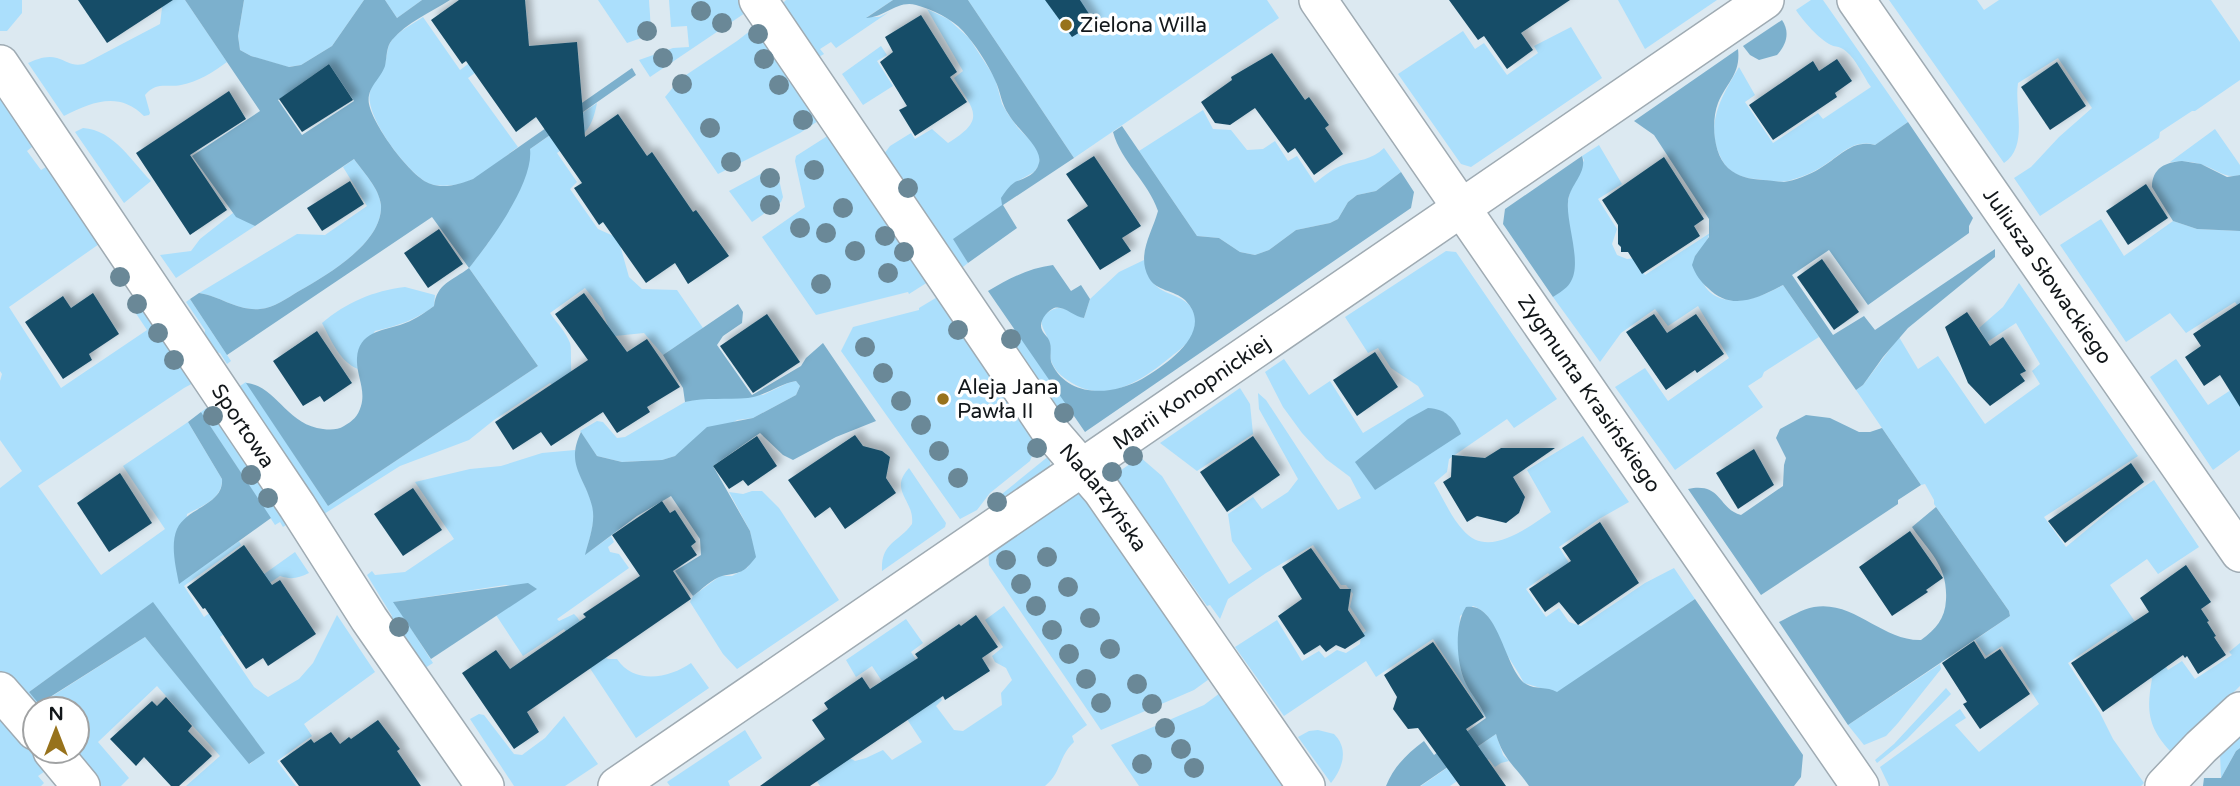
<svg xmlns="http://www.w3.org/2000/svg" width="2240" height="786" font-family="'Varela Round',sans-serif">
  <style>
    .green { fill: #abdffc; fill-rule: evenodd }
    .forest { fill: #7cb0cd; fill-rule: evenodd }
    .building { fill: #184d67; filter: url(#shadow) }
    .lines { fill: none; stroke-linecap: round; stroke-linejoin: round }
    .street-casing { stroke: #9fabb3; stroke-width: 40 }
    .street { stroke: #fff; stroke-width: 37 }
    .tree { fill: #6a8897 }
    .poi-dot { fill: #97721c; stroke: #fff; stroke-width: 2.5 }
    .labels { text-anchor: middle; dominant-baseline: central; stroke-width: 7; stroke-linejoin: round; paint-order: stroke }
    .poi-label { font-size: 21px; fill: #12171a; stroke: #fff; text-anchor: start }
    .street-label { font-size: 21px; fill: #12171a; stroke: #fff }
  </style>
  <defs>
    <filter id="shadow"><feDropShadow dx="6" dy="-6" stdDeviation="3.5" flood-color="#0004"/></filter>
  </defs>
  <rect width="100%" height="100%" fill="#dce9f1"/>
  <g class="green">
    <polygon points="0,0 22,0 22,13 7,31 0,31"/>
    <path d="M158,0H185L227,62C213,72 198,82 181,85C166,88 157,81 145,95L150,113L149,115L144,116C119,91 92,102 64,116L28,63C37,59 47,55 57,58C67,61 72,67 84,64L160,24L162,8Z"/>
    <polygon points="244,0 364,0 332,46 301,65 288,67 251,56 240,50 238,36"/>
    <polygon points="385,0 422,0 397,18"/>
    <polygon points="598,0 649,0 651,30 647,36 627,43"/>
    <polygon points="669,0 740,0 746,9 745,13 650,77 639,60 673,48 689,47 687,26 671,27"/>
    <polygon points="786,0 893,0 867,17 879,17 889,12 836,48 831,42 820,49 824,54 815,59 780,6"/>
    <polygon points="968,0 1267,0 1279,18 1074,158"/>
    <polygon points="1618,0 1717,0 1645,49"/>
    <path d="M1811,0H1823L1908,122L1875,145C1850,138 1838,159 1818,169C1810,174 1798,178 1788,181C1779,183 1765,180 1756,179C1741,178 1727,172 1721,158C1704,124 1722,96 1739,67L1755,95L1745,102L1773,143L1818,113L1823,119L1871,87C1863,76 1854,54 1841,48C1838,46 1834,47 1831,45C1819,39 1803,21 1796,10Z"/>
    <path d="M1889,0H1977L1984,10L1999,0H2211L2240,42V80L2195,111H2192L2160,132L2159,138L2040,216L2014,178L2031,167L2059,137L2092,108L2058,58L2018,83C2014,108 2029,146 2004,163Z"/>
    <path d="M927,9L948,19L969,38L995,78L1002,104L1008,114L1018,128L1037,147L1040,156L1039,165L1034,172L1014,183L1003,205L954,239L968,263L958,271L884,154L890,146L911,133L915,139L932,129L948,143C987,119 974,111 954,78L963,71Z"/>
    <path d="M423,17L460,70L522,24L529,33L468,78L518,147C501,159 480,180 459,184C451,186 436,187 428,183C407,172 364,116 370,92C371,84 380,76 383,69C387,61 386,51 390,43C396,32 413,24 423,17Z"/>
    <polygon points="755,27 818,121 800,133 718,174 665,97 680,79 737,41"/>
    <polygon points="1571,27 1602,78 1471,167 1461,164 1398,74 1463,31 1475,49 1484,43 1507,75 1538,53 1534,46"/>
    <polygon points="881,46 887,55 877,61 893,86 863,105 842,74"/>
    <path d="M0,89L33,140L32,147L27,151L41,170L46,167L54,169L102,242L9,307L61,388L147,330L129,303L138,297L197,381L184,388L38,486L101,575L165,529L123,466L188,422L222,479C223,499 202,506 187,514L179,583L239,541L241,545L184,586L204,617L295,552L309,573C298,578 292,580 280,576L228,611L237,624L220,637L254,687L268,697L299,679L313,663L337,615L375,672L304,724L312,736L277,761L296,786H186L220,756L157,686L98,742L129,778L121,786H98L68,751H77V709H35L0,671V488L22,471L0,440V381L2,374L0,371ZM153,603L264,752L250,764L145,637L40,704L29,692Z"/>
    <path d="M597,103C591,134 582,136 557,153L577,182L570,189L598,229L618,238L629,277L642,289L677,290L703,328L663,355L644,333L615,336L610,331L601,308L585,288L550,313C556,322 566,332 570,343C572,349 570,368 572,378L556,388L550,383L494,420L469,440L400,466L324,514L317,513L238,394L240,386L246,382L328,506L538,366L469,268L488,243L518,192L530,149Z"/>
    <path d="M1203,110L1213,129L1231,130L1247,150L1263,149L1275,141L1288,161L1297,156L1315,183C1323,177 1333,168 1343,165C1358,160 1372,160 1384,148L1401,172L1376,191L1357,195L1348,202L1338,219L1330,223L1296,230L1269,250L1255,255L1240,252L1219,238L1197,236L1139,151Z"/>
    <path d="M83,128C114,130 131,161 151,181L124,203L75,132Z"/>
    <path d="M2215,129L2240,165V175C2224,179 2218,170 2203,165C2193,161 2181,161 2170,162Z"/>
    <polygon points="829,135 928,282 909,294 908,292 816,315 762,237 805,207 795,161 796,156"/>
    <path d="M1599,145L1622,184L1598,199L1617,229L1612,244L1617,255L1627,259L1635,258L1645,275L1710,233L1705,245L1695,256C1698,264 1699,275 1703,283C1719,313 1761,298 1783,285L1819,337L1764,372L1762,377L1748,386L1763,407L1675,470L1615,387L1645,368L1668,401L1729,358L1698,306L1668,326L1655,309L1621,333L1600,362L1553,297C1590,271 1564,236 1568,201C1570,187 1579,172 1584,160L1582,156Z"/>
    <path d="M354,159C364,173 379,188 381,205C383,243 327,275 299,291C287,298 274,308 260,309C237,311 220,296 199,293L297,234L325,235L367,206L343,167Z"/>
    <polygon points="772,168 777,171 783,197 781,202 752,222 729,191"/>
    <polygon points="233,213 255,226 176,278 160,255 191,251 200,239"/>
    <polygon points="2101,219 2124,256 2173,221 2197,229 2240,231 2240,309 2235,302 2186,333 2170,313 2126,342 2060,245"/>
    <path d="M1446,251L1456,252L1557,399L1514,428L1507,419L1449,459L1447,472L1434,483C1443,498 1451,517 1463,530C1488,560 1528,527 1551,512L1527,470L1583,436L1629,502L1599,519L1559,547L1569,563L1550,575L1548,573L1526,589L1546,617L1559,608L1569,622L1581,626L1645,583L1674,568L1695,599L1557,693L1524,683C1518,671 1510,661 1504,649C1494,632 1494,614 1473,606L1460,616C1459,639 1456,663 1466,684C1472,696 1481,704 1486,718L1433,639L1376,677L1366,661L1284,716L1235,647L1277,620L1302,661L1319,651L1325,658L1337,650L1346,653L1360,644L1361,634L1366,631L1350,607L1353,594L1346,585H1341L1313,545L1266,573L1228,599L1220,619L1210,605L1207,606L1114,475L1140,457L1162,476L1229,584L1252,569L1232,541L1228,514L1253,497L1262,509L1288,492L1298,479L1259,409L1258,393L1266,400L1338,510L1361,498L1350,477L1326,459L1302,433L1283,407L1265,372L1284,359L1309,395L1330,381L1363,433L1424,396L1418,386L1391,368L1378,348L1368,353L1345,317Z"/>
    <path d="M1144,260C1146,268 1148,278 1155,285C1167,297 1190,295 1195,316C1200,336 1182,348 1168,359C1141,381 1106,404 1072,383C1065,379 1056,372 1053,365C1049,359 1051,350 1050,344C1048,332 1030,319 1054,309C1062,305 1076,314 1084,318L1090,299L1119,272Z"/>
    <path d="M2019,283L2138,456L2044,517L2066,547L2113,508L2154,480L2199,547L2158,574L2147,559L2110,585L2168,670L2182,661L2195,679L2232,655L2229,652L2240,643V686L2172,753C2148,728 2146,711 2152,679L2116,630L2068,663L2100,713L2113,739L2144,783L2141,786H1889L1880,767L1960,709L1966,718L1955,725L1979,752L2039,704L2002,646L1986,656L1975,640L2010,616L2009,611L1934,504V500L1925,484L1921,485L1856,390L1863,385L1899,337L1918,369L1938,356L1985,424L2040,384L2032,371L2040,364L2016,323L1987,342L1979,328L2003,307Z"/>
    <path d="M405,287L435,295L434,306C416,320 397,326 375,331L357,359L358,369C340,362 331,340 322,323C347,302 373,291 405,287Z"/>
    <polygon points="939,296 1040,438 1029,447 1032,456 1030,461 990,493 977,510 960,519 841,351 853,327 919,310 919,308"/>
    <polygon points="190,299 231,361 227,364 220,353 208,350 204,345 205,330 186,302"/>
    <polygon points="1015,328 1074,415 1063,423 1004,336"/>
    <polygon points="2176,359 2208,405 2240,384 2240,450 2213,470 2150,377"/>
    <polygon points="796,381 800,386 796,395 753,418 737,420 675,456 662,460 622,462 597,456 580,431 597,421 603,422 617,438 625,437 685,402 701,398 763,395 788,383"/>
    <polygon points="1240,388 1250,404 1253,434 1197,471 1160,443"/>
    <polygon points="212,404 287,518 286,525 283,527 280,522 275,525 201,412"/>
    <path d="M575,450C577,477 585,481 592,504C597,520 589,538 586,554L611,536L614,542L608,547L610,552L619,554L629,568L557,619L559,621L574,614L577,617L605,657L608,659H617C634,685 670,678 691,663L709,688L636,738L564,629L523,656L496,615L536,589L505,585L394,602L433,663L425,668L391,630L392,616L367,575L372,571L375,575L405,572L454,539L415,482L470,469L501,466L542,453Z"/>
    <polygon points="1050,455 1050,469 983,516 997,498"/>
    <path d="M909,468L946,523L945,527L882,571C881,542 898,543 912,524C915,500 888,491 909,468Z"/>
    <polygon points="752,491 762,491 779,508 839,600 737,669 723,654 690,602 693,596 720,576 732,576 747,568 755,557 750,531 729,492 743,494"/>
    <polygon points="1079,492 1083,493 1212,677 1194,690 1101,730 989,565 988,548"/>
    <path d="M1004,606L1087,725L1072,736L1074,742C1058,757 1062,772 1045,786H820L811,772L841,753L855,761L866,758L883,750L892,760L922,742L872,666L856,677L846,660L906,619L923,643L911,652L942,700L936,706L954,730L963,731L1002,705L1001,693L1012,680L1006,668L995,662L992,656L1003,647L985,620Z"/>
    <polygon points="1940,664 1941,669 1898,723 1886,736 1864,745 1848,725"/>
    <polygon points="1946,688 1951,694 1907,739 1877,763 1875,760 1894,744"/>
    <polygon points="1224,690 1289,786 1139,786 1111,745 1204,705"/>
    <polygon points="0,712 48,769 38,776 44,783 41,786 0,786"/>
    <polygon points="479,714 484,715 514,754 522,755 545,738 564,716 598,764 565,786 514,786 470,719"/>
    <polygon points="2240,729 2240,748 2236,751 2221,778 2220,754"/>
    <polygon points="745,730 762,758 728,781 730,786 670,786 667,782"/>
    <path d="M1318,730L1334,734C1349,749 1343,768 1331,783L1298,737L1309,731Z"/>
    <polygon points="1496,734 1503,755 1509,761 1501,763 1495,767 1489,759 1450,786 1421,786"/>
  </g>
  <g class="forest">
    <path d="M185,0H244L238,36L240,50L251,56L289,67L301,65L332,46L364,0H385L397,18L422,0H450C431,12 406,23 392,40C386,47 387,57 385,66C380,80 366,88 369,104C373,125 411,178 431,184C444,189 461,184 473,179L632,68L636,75L530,149C534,182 490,242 469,268L538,366L328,506L246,383C276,385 286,425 323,429C330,430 338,430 344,426C353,421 358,416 361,406C366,389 356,375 357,358C359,332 381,331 400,325C413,321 423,314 434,306C437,283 452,281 469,268L432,217L227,355L190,299L199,293C220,296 237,311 260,309C274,308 287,298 299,291C327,275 383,243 381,205C379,188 364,173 354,159L255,226L236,217L192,156L260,111ZM329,64L354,101L302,135L278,100Z"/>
    <path d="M893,0H968L1074,158L1003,205L1017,228L968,263L953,239L1002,205L1001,198C1005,192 1009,186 1015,182C1025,178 1036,175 1039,163C1043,148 1017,129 1009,115C1001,104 1001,92 995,80C988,64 975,44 963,31C951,18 933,10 916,5C897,0 884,18 866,18Z"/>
    <path d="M1782,20C1790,32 1787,44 1777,55L1759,60L1750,55L1743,46Z"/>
    <path d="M1738,49C1741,74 1727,82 1718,103C1711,121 1713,154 1728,168C1738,177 1750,179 1763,180C1770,180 1778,182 1784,182C1794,181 1811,174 1819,169C1839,158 1851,139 1875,145L1908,122L1973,218L1969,226V233L1868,305L1829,250L1792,275L1833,335L1864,316L1875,330L1995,249V257L1908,328L1883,357L1863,385L1856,390L1783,285C1759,298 1731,312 1708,288C1701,282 1695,274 1692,265L1695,256L1709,237V219L1654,135L1634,121Z"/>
    <path d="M1122,126L1197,236L1219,238L1240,252L1255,255L1269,250L1296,230L1330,223L1338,219L1348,202L1357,195L1376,191L1401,172L1414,192L1411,208L1085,432L988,291C1008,279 1029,268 1053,265L1071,291L1081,285L1090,299L1084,318C1074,317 1064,305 1054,308C1047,311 1038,322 1042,330C1044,335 1049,337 1050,343C1052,349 1049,358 1052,364C1069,399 1114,395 1142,379C1167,364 1216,331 1185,300C1174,290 1156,291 1149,278C1136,255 1152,233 1158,211C1148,181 1121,162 1113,132Z"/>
    <path d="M1582,156C1588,173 1569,185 1568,202C1566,224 1583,264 1570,283C1566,289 1559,293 1553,297L1503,224L1505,209Z"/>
    <path d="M2182,161L2201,164L2227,177L2240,175V231L2197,229L2173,221L2152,187C2152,168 2166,162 2182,161Z"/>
    <path d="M738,304L743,312L742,323L723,336L717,345L752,395L801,366L806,358L823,343L876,421L836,437L793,460L783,455L760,433L713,466L750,531L756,557C743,574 741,572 722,576C713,578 701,590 693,596L675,571L701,555L700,539L671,496L637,516L585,555C589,539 596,522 592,506C585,477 565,465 581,432L597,456L622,462L662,460L675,456L707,427L753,418L796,395L800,386L796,381C779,384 765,396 748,398C726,400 706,397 685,402L683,388L663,355Z"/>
    <path d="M1428,408C1446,409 1454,418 1461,434L1375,490L1355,462L1408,419Z"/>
    <path d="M201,412L271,518L179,584C176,568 170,545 177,529C187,507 224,505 222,479L188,422Z"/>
    <path d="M1806,415L1830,418L1859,432H1870L1882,428L1921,485L1898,500V504L1761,595L1688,489C1722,482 1718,509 1741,515L1783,486L1784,465L1786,458L1776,438L1780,429Z"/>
    <path d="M1936,507L2009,611L2010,616L1848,725L1779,622C1790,617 1802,609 1814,607C1854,600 1882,641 1921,640C1936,629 1945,619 1946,600C1948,566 1930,553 1912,527Z"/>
    <polygon points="528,583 537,589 431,659 393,602"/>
    <path d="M1695,599L1803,755L1801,777L1794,786H1529C1515,766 1503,759 1496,734L1420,786H1386C1394,766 1407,754 1424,741L1434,755L1486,718C1480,703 1472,696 1466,684C1456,664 1454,625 1466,607C1499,601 1504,669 1526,684C1535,690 1547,686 1557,692Z"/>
    <polygon points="153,602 265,753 249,764 145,637 39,704 29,692"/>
    <polygon points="2240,748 2240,786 2203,786 2204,778 2221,778 2236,751"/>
  </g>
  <g class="building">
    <polygon points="78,0 173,0 107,43"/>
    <polygon points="459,0 525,0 529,46 577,42 585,137 618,114 647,156 652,152 693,212 696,210 729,256 688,284 675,263 646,283 603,222 599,225 574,188 582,183 536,117 516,132 466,61 462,64 431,20"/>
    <polygon points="1045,0 1080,0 1095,23 1072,37"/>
    <polygon points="1449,0 1570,0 1521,33 1533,50 1507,69 1484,36 1478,40"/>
    <polygon points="921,15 957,72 950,77 967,102 915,136 899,110 907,106 880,62 893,52 885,37"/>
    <polygon points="1272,53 1305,100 1309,97 1329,125 1325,128 1343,154 1314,175 1295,148 1288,153 1255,108 1230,125 1215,123 1201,102 1232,80 1231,77"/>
    <polygon points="1837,59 1852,81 1835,93 1837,97 1773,140 1749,105 1813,61 1819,71"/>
    <polygon points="2057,62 2086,106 2050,130 2021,87"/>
    <polygon points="329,64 353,100 302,132 279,99"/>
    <polygon points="229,91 246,119 190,155 227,210 190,235 136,153"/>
    <polygon points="1094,156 1141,226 1122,238 1131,251 1100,270 1067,220 1088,206 1066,174"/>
    <polygon points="1664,157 1704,219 1694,226 1700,236 1642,274 1628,252 1621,252 1621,247 1618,244 1618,225 1602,200"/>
    <polygon points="350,181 364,204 322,231 307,208"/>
    <polygon points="2146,184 2168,218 2128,245 2106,211"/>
    <polygon points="439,229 463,264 428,288 404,253"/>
    <polygon points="1822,259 1859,312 1834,330 1797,277"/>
    <polygon points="93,293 119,334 89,354 92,360 63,379 25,322 63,296 71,308"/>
    <polygon points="584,293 627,352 647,339 680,387 647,407 650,412 617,433 603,412 551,446 541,432 513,450 495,422 588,360 555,314"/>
    <polygon points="2240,303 2240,407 2220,375 2204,386 2185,357 2201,346 2193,334"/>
    <polygon points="1967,312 1990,346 2003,337 2026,371 2020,374 2025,381 1990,406 1968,383 1945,327"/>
    <polygon points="767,314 800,362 753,393 720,346"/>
    <polygon points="1654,314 1667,333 1696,314 1724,354 1697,373 1695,370 1666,390 1626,332"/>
    <polygon points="317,331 352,383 324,402 320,396 303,406 273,361"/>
    <polygon points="1375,352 1398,387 1357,416 1333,380"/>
    <polygon points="855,435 863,446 882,451 890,457 886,478 896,493 845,529 830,507 815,518 788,480"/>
    <polygon points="757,436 777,466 748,486 743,480 729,489 713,466"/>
    <polygon points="1253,436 1280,475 1227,512 1200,472"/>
    <polygon points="1501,448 1555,448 1513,477 1525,497 1519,513 1506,523 1477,516 1467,522 1443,482 1451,477 1452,455 1485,458"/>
    <polygon points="1754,449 1774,485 1738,509 1716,473"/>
    <polygon points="2131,463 2144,482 2065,543 2048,521"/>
    <polygon points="120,473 152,523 109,552 77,503"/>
    <polygon points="413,488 442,530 403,556 374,514"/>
    <polygon points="662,501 670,513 675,510 696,542 691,546 697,555 673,571 691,599 527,712 539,732 514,749 462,673 496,650 510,669 586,617 583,614 640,576 612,535"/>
    <polygon points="1600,522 1639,583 1578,625 1559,602 1545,612 1529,589 1571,561 1562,548"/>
    <polygon points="1910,531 1943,578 1926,590 1928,592 1892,616 1859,567"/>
    <polygon points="244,545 272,585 280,580 316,634 268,666 263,658 246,669 205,608 203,609 187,587"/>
    <polygon points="1311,548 1340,589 1351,589 1348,610 1365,636 1345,649 1336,645 1326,652 1320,645 1304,655 1278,616 1302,599 1282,567"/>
    <polygon points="2186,565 2211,602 2201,609 2209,621 2207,622 2216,636 2214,637 2226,655 2198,674 2187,656 2185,658 2183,655 2103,712 2071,663 2149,612 2140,598"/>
    <polygon points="976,615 998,647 982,658 990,671 945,700 943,696 810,786 760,786 825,739 812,720 828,709 824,703 862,677 870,689 918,658 915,654 959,624 961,626"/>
    <polygon points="1974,641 1985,659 2000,649 2030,694 1980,729 1963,704 1967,702 1942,663"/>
    <polygon points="1433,642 1484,717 1466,729 1506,786 1460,786 1418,728 1408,729 1393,709 1397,697 1384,675"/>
    <polygon points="166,697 192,726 188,731 212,756 179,786 171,786 144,757 136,766 110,739 152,701 157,706"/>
    <polygon points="378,720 400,749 397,751 421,786 299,786 280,761 311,739 314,743 331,732 340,744 349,737 351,739"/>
  </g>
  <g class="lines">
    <defs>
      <g id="street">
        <path id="s1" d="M758,0L1050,431L1102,491L1306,786"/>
        <path id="s2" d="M1318,0L1860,786"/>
        <path id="s3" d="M1856,0L2240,553"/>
        <path id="s4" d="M0,64L297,506L369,619L485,786"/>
        <polyline points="0,691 35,731"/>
        <polyline points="52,751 81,786"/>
        <path id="s5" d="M617,786L1765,0"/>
        <polyline points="2164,786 2201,747 2240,711"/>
      </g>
    </defs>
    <use href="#street" class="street-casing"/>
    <use href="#street" class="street"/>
  </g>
  <g class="tree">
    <circle cx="701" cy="11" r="10"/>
    <circle cx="722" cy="23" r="10"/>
    <circle cx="647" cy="31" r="10"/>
    <circle cx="758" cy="34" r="10"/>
    <circle cx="663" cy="58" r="10"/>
    <circle cx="764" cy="59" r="10"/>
    <circle cx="682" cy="84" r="10"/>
    <circle cx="779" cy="85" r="10"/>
    <circle cx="803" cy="120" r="10"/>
    <circle cx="710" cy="128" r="10"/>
    <circle cx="731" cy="162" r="10"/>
    <circle cx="814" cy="170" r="10"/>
    <circle cx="770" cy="178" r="10"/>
    <circle cx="908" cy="188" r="10"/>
    <circle cx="770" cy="205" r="10"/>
    <circle cx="843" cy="208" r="10"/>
    <circle cx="800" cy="228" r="10"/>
    <circle cx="826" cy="233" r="10"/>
    <circle cx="885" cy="236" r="10"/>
    <circle cx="855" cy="251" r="10"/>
    <circle cx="904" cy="252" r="10"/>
    <circle cx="888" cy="273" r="10"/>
    <circle cx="120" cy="277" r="10"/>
    <circle cx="821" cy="284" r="10"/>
    <circle cx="137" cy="304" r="10"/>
    <circle cx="958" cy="330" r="10"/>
    <circle cx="158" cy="333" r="10"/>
    <circle cx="1011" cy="339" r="10"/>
    <circle cx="865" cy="347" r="10"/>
    <circle cx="174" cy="360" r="10"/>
    <circle cx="883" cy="373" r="10"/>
    <circle cx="901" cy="401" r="10"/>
    <circle cx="1064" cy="413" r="10"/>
    <circle cx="213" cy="416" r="10"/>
    <circle cx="921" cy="425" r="10"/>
    <circle cx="1037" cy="448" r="10"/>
    <circle cx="939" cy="451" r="10"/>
    <circle cx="1133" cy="456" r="10"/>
    <circle cx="1112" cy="472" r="10"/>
    <circle cx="251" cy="475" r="10"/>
    <circle cx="958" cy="478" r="10"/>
    <circle cx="268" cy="498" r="10"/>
    <circle cx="997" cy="502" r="10"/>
    <circle cx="1047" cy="557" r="10"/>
    <circle cx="1006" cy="560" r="10"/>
    <circle cx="1021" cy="584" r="10"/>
    <circle cx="1068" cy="587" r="10"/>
    <circle cx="1036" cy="606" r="10"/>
    <circle cx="1090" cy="618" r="10"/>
    <circle cx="399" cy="627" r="10"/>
    <circle cx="1052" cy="630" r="10"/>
    <circle cx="1110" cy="649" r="10"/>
    <circle cx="1069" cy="654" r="10"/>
    <circle cx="1086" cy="679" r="10"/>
    <circle cx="1137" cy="684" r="10"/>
    <circle cx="1101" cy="703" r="10"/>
    <circle cx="1152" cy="704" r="10"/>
    <circle cx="1165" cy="728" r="10"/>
    <circle cx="1181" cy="749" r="10"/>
    <circle cx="1142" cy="764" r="10"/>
    <circle cx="1194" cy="768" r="10"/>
  </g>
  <g class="poi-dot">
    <circle cx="1066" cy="25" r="7"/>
    <circle cx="943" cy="399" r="7"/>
  </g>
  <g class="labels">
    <g class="poi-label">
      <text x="1080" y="25">Zielona Willa</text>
      <text x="957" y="387">Aleja Jana<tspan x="957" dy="24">Pawła II</tspan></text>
    </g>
    <g class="street-label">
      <text stroke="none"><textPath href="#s3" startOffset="336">Juliusza Słowackiego</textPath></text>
      <text stroke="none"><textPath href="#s5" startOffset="696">Marii Konopnickiej</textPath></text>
      <text stroke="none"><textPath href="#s2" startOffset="478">Zygmunta Krasińskiego</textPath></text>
      <text stroke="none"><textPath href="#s4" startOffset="436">Sportowa</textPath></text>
      <text stroke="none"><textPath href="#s1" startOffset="606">Nadarzyńska</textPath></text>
    </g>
  </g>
  <g transform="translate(56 730)"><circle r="33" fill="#ffffff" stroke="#a0a2a3" stroke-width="2"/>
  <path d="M0-5L12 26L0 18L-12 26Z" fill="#97721c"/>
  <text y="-10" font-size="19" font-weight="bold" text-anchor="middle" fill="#12171a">N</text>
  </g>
</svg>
